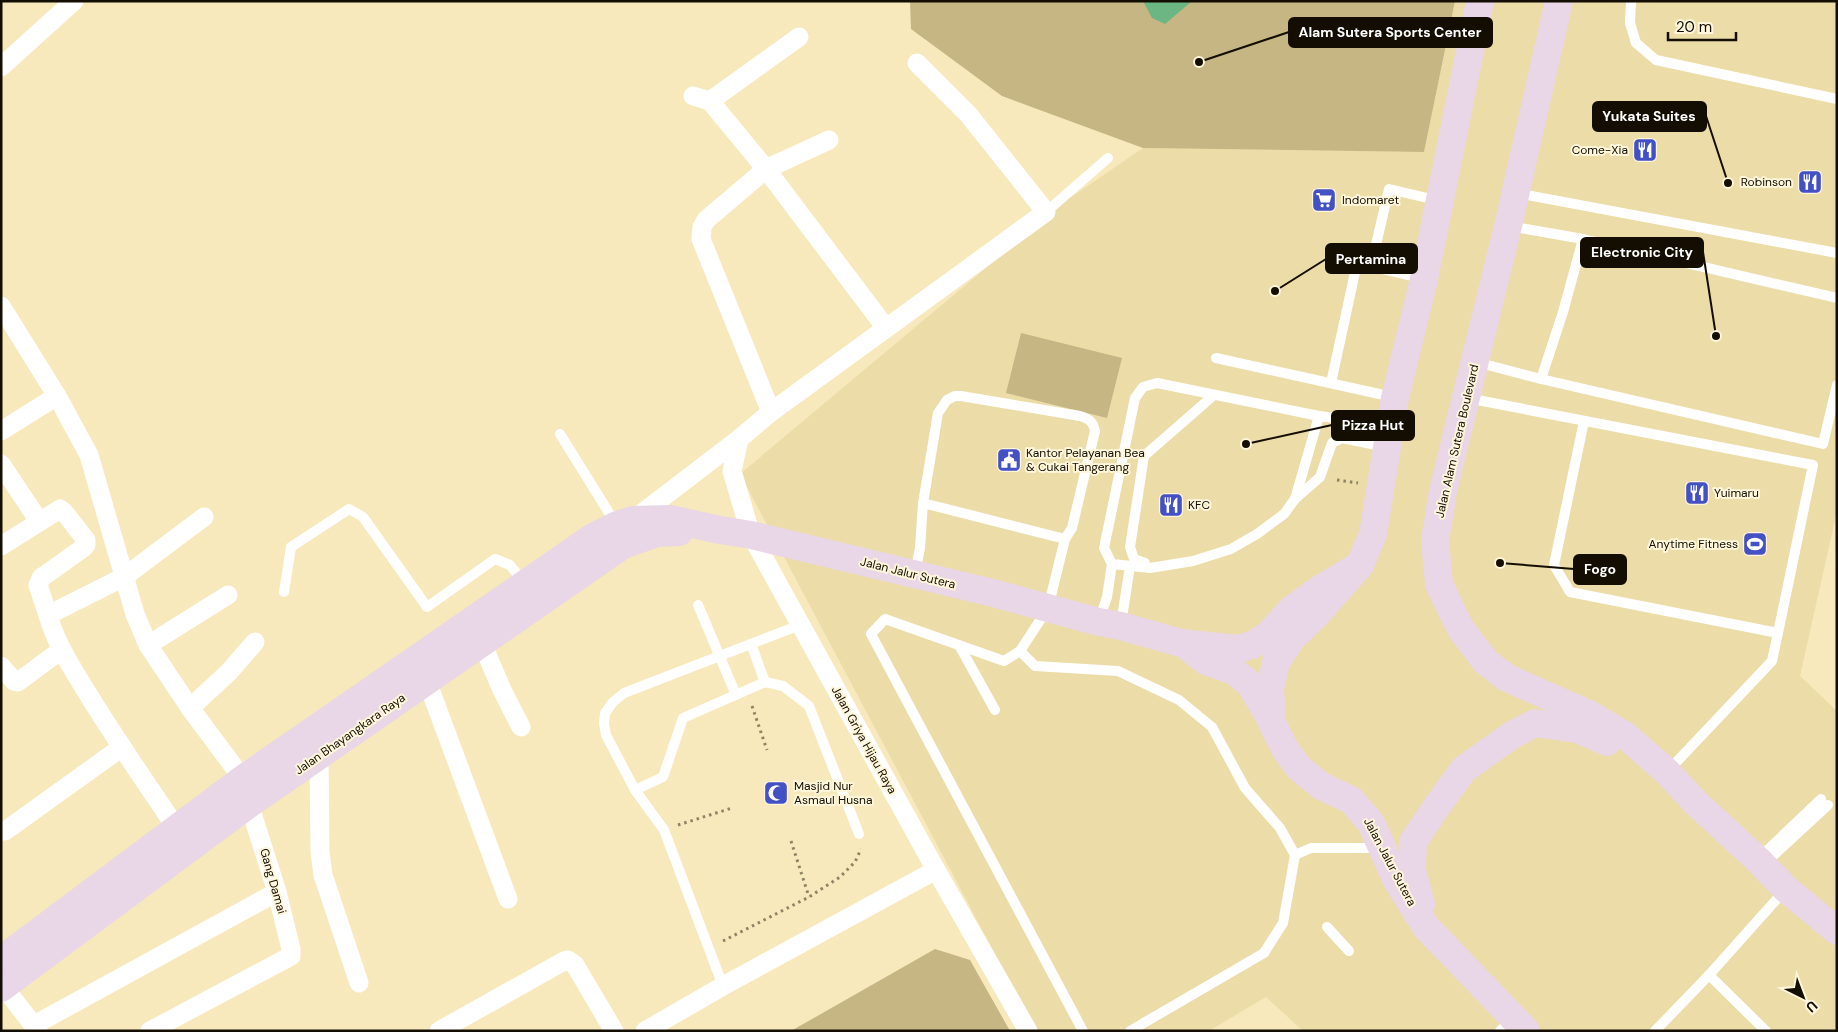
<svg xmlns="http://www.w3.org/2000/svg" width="1838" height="1032" font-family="'DM Sans',sans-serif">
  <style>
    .built { fill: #ecdca7 }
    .green { fill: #c5b684 }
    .water { fill: #6bb682 }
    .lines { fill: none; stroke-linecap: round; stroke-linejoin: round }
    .path { stroke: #8e8465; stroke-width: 3; stroke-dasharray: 2.5 4; stroke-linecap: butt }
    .service { stroke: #fff; stroke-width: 10 }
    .minor { stroke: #fff; stroke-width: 19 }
    .secondary { stroke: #e9d6e6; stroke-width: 28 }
    .labels { text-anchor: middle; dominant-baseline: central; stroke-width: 4; stroke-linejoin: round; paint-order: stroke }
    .poi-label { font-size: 12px; fill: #130e01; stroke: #fff6db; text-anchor: start }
    .street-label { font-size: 12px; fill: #130e01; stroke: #fff6db }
    .leader { fill: none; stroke: #130e01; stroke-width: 2 }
    .callout-dot { fill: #130e01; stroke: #fff6db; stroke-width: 2 }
    .callout { fill: #130e01; stroke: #130e01; stroke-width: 2 }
    .callout-label { font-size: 14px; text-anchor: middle; font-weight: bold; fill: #fff }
  </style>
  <rect width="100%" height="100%" fill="#f7e9bb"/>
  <polygon class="built" points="1455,1 1837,1 1837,511 1800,676 1837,711 1837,1031 1303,1031 1266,997 1209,1031 1036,1031 740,474 1067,200 1143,148 1424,152"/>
  <g class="green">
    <polygon points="910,1 1455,1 1424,152 1143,148 1002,96 911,29"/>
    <polygon points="1021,333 1122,358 1107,418 1006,393"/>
    <polygon points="935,949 970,960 1010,1031 791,1031"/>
  </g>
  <polygon class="water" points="1143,1 1192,1 1165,24 1152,18"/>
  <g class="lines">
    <g class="path">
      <polyline points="1337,480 1358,483"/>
      <polyline points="752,706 767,750"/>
      <polyline points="678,825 732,808"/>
      <polyline points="791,841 809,897"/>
      <polyline points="723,941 809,897 840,877 855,862 861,849"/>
    </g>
    <g class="service">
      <polyline points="1631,1 1630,23 1636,43 1656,60 1837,99"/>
      <polyline points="1516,193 1837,253"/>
      <polyline points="1046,212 1108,158"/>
      <polyline points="1509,226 1583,239 1563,312 1541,379 1823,444 1837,385"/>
      <polyline points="1583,239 1837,298"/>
      <polyline points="1371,266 1389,189 1440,201"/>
      <polyline points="1216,358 1393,397"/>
      <polyline points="1476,362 1541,379"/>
      <polyline points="1331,383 1357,263 1424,279"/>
      <polyline points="1467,398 1813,465 1778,633 1570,592 1554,565 1584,421"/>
      <polyline points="1319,416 1358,421 1389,429"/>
      <polyline points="560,434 616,524"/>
      <polyline points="1295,499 1320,477 1332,443 1342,438 1386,447"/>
      <polyline points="923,503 1065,539"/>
      <polyline points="1145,563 1134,559 1130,547 1144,456 1214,395"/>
      <path d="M915,573L920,548L923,503L938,413L947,400L955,396H961L1080,416C1090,419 1093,422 1095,431L1072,528L1065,539L1048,608L1020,651L1004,661L885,619L871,634L1083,1031"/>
      <polyline points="284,592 291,547 349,509 363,517 427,607 495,559 510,565 524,583"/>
      <polyline points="698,605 736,695"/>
      <polyline points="1099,621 1107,597 1112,564 1104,548 1135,398 1143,387 1157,383 1319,416 1295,499 1284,514 1257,534 1231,549 1193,561 1150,568 1112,564"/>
      <polyline points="1121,624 1130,566"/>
      <polyline points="959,645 995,710"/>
      <polyline points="1020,651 1035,666 1118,671 1179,700 1212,727 1245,788 1280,828 1295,855 1283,923 1264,953 1130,1031"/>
      <polyline points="765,682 783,686 809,706 859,834"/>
      <polyline points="1667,772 1772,661 1778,633"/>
      <polyline points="635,790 663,777 683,718 765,682 751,644"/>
      <polyline points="1295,855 1311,848 1380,848"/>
      <polyline points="1758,859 1821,799"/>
      <polyline points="1764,864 1828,805"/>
      <polyline points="1327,927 1349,951"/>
      <polyline points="1709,975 1766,1031"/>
      <polyline points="723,986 664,830 635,790 606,735 604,723 605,713 613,702 624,693 800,625"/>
      <polyline points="1500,1031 1512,1019"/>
      <polyline points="1655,1031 1709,975 1785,890"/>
    </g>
    <g class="minor">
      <polyline points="1,67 74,1"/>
      <polyline points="693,96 710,101 766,169 886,328"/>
      <polyline points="710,101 799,37"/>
      <polyline points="1,306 57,396 89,455 135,614 148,645 190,708 243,779"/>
      <polyline points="771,412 701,239 702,227 706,220 766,169 829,140"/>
      <polyline points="1,431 57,396"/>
      <polyline points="739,439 732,471 751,535 936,870 1028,1031"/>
      <polyline points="1,464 39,521"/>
      <polyline points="633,520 739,439 771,412 1046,212 968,114 917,63"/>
      <polyline points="1,546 60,509 64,512 86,540 86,545 83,548 41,578 38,585 48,615"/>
      <polyline points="482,643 502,690 521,727"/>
      <polyline points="148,645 228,595"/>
      <polyline points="1,666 14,681 18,682 61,650"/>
      <polyline points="427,681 508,899"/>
      <polyline points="190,708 229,672 255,642"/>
      <polyline points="319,756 320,852 323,875 359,983"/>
      <path d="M177,829C147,784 116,740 88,694C72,668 56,644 48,615L124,577L204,517"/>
      <polyline points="1,831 5,831 122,747"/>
      <polyline points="3,986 38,1031"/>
      <path d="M34,1025C115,980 196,937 277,892"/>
      <polyline points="150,1031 291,956 291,949 277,892 249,804"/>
      <polyline points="439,1031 564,961 568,960 575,965 614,1031"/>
      <polyline points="645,1031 723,986 936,870"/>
    </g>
    <g class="secondary">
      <polyline points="1480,1 1424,279 1395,398 1373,534 1360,565 1315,616 1292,638 1276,662 1270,688 1272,723 1285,749 1299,768 1321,786 1351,800 1371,823 1396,879 1426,927 1526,1031"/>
      <polyline points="1559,1 1508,226 1443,491 1435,540 1439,584 1460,628 1486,662 1507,678 1589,714 1626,736 1667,772 1697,804 1758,860 1786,889 1837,931"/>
      <polyline points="1190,649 1206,661 1234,671 1250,684 1270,718"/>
      <polyline points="1421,904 1412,870 1413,842 1437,806 1464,769 1512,735 1535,723 1577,729 1607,742"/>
      <polyline points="1,960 243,779 593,537 617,525 633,520 670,519 720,530 751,535 993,593 1099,622 1121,626 1181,643 1238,649 1252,645 1267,636 1291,610 1317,591 1360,565"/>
      <polyline points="1,988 249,804 623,545 657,533 679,532"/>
    </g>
  </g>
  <defs>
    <symbol id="restaurant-square" viewBox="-11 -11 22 22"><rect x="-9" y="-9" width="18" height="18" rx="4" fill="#4451c5" stroke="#fff6db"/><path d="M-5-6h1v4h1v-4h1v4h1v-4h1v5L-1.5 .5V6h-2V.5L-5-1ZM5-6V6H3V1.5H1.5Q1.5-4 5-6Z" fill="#fff"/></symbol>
    <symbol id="supermarket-square" viewBox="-11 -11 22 22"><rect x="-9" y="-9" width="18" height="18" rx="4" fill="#4451c5" stroke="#fff6db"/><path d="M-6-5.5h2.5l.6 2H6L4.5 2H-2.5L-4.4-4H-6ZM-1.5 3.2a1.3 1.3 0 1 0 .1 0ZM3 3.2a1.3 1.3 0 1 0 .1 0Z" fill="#fff"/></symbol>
    <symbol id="civic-square" viewBox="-11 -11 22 22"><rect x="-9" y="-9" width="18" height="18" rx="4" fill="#4451c5" stroke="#fff6db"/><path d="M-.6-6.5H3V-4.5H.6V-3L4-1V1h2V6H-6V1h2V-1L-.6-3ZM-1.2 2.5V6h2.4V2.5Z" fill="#fff"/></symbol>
    <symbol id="stadium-square" viewBox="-11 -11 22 22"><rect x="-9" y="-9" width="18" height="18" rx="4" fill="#4451c5" stroke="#fff6db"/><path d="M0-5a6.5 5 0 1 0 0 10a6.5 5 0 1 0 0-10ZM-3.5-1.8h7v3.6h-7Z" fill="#fff"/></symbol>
    <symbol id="mosque-square" viewBox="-11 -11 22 22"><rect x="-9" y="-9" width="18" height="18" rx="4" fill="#4451c5" stroke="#fff6db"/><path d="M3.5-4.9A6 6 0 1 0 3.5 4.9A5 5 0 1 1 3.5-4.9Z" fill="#fff"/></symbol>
  </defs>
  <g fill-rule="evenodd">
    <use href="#restaurant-square" x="1631" y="136" width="28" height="28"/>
    <use href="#restaurant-square" x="1796" y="168" width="28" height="28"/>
    <use href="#supermarket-square" x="1310" y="186" width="28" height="28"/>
    <use href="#civic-square" x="995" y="446" width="28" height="28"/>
    <use href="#restaurant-square" x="1683" y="479" width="28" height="28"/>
    <use href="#restaurant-square" x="1157" y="491" width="28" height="28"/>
    <use href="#stadium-square" x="1741" y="530" width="28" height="28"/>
    <use href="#mosque-square" x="762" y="779" width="28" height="28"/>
  </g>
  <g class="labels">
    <g class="poi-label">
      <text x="1628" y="150" text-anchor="end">Come-Xia</text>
      <text x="1792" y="182" text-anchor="end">Robinson</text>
      <text x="1342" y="200">Indomaret</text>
      <text x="1026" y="453">Kantor Pelayanan Bea<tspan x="1026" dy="14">&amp; Cukai Tangerang</tspan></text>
      <text x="1714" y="493">Yuimaru</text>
      <text x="1188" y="505">KFC</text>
      <text x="1738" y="544" text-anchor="end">Anytime Fitness</text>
      <text x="794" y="786">Masjid Nur<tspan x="794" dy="14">Asmaul Husna</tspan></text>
    </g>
    <g class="street-label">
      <text transform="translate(1457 441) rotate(-77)">Jalan Alam Sutera Boulevard</text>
      <text transform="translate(908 573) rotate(14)">Jalan Jalur Sutera</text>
      <text transform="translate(350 734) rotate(-35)">Jalan Bhayangkara Raya</text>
      <text transform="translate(864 740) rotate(61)">Jalan Griya Hijau Raya</text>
      <text transform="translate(1390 862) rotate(62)">Jalan Jalur Sutera</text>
      <text transform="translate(273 881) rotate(74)">Gang Damai</text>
    </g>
  </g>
  <path class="leader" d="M1199 62L1289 32M1728 183L1706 116M1716 336L1703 252M1275 291L1326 259M1246 444L1332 425M1500 563L1574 569"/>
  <g class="callout-dot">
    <circle cx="1199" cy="62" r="5"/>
    <circle cx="1728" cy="183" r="5"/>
    <circle cx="1716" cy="336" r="5"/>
    <circle cx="1275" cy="291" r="5"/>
    <circle cx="1246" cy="444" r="5"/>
    <circle cx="1500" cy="563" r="5"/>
  </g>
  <g class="callout">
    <rect x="1289" y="18" width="203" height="29" rx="5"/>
    <rect x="1593" y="102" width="113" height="29" rx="5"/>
    <rect x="1581" y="238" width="122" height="29" rx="5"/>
    <rect x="1326" y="244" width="91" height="29" rx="5"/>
    <rect x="1332" y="411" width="82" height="29" rx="5"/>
    <rect x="1574" y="555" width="52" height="29" rx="5"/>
  </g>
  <g class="callout-label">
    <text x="1390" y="37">Alam Sutera Sports Center</text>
    <text x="1649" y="121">Yukata Suites</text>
    <text x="1642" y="257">Electronic City</text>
    <text x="1371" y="264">Pertamina</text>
    <text x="1373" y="430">Pizza Hut</text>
    <text x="1600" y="574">Fogo</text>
  </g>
  <rect width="1838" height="1032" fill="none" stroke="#130e01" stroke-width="5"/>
  <g transform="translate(1803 997) rotate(138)" stroke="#fff6db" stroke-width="4" paint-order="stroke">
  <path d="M0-4L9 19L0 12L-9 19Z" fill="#130e01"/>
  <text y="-8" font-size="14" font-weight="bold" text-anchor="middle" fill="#130e01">U</text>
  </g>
  <path d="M1668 32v8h68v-8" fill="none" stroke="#130e01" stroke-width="2.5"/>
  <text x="1676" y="32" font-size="15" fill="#130e01" stroke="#fff6db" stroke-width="4" paint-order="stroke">20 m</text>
</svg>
